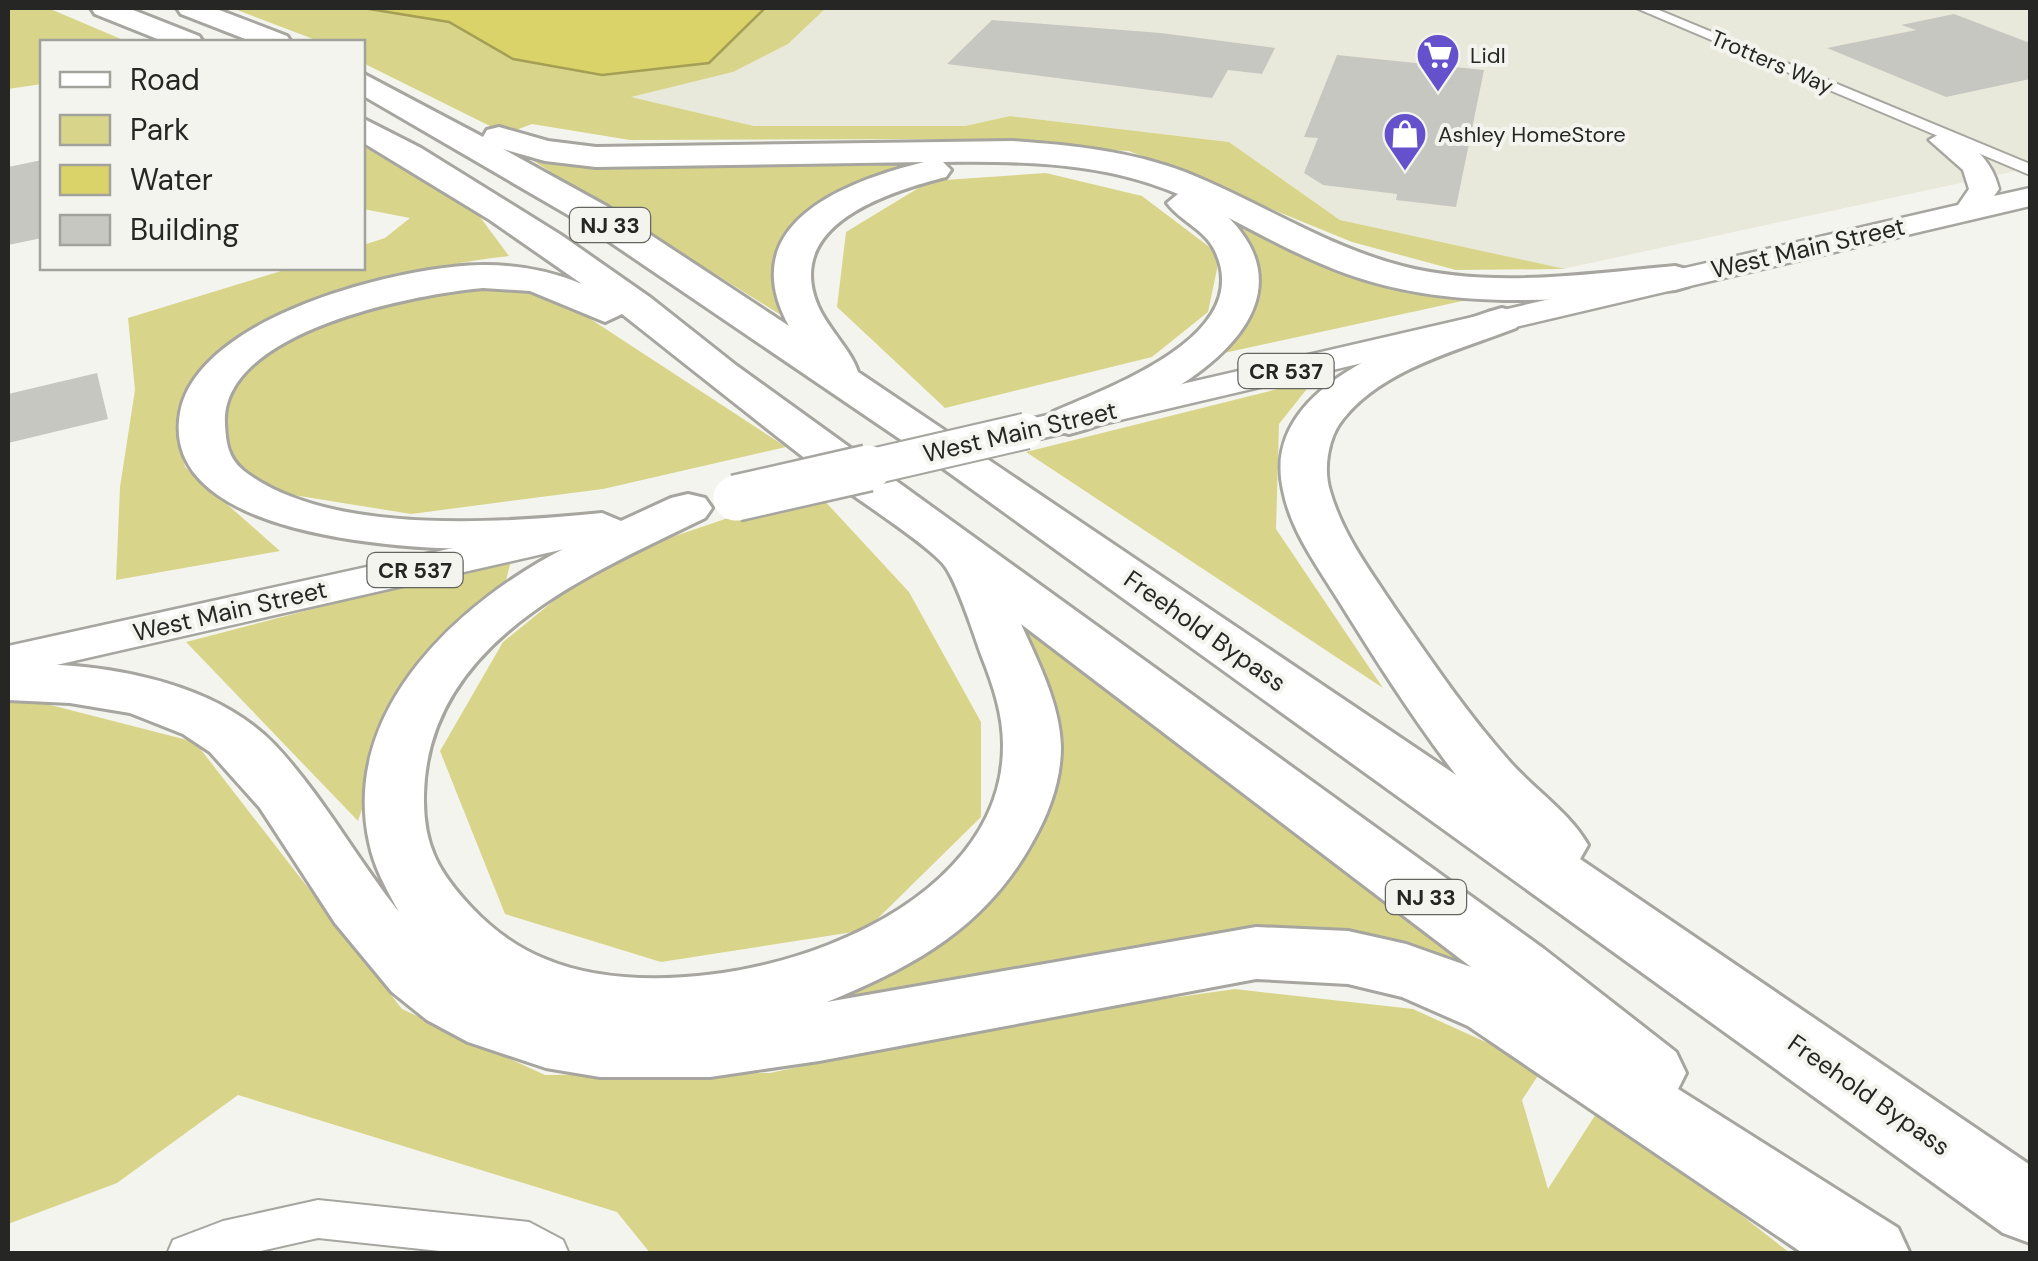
<svg xmlns="http://www.w3.org/2000/svg" width="2038" height="1261" viewBox="0 0 2038 1261" font-family="'DM Sans',sans-serif">
	<rect width="100%" height="100%" fill="#f4f4ee"/>
	<!-- built -->
	<path fill="#e9e9db" d="M826,8H2030V168L1563,269L1340,220L1229,142L1010,116L965,126H754L629,97L733,72L788,44Z"/>
	<!-- green -->
	<path fill="#d8d58a" d="M8,8H48L128,42H42V84L8,89Z
		M232,8H363L449,22L514,59L709,63L765,8H826L788,44L733,72L631,97L754,126H965L1010,116L1229,142L1340,220L1565,269L1456,270L1352,242L1129,151L935,139L630,140L532,124L506,134L363,63L362,42H321Z
		M363,146L474,209L509,256C416,267 186,308 180,429C179,441 183,455 185,467L280,551L116,580L120,487L135,390L128,318L291,268H362L363,245L385,238L410,218L363,209Z
		M514,149L1006,156L940,162L800,224L789,320Z
		M1046,173L1142,196L1220,255L1208,312L1152,357L945,408L837,307L846,232L930,181Z
		M1205,202L1279,235L1490,295L1201,358C1244,331 1284,279 1242,232C1232,221 1217,212 1205,202Z
		M493,282L566,303L786,447L603,489L411,514L287,494L235,466L222,404L258,355L343,307Z
		M1314,380L1279,424L1276,529L1383,688L1026,452Z
		M821,497L909,592L981,722V817L866,930L661,962L505,914L440,751L503,642L604,560L725,519Z
		M512,557L506,580L396,705L358,821L186,642Z
		M1023,625L1495,982L1369,935L1293,927L1173,941L832,1006L810,1000L949,932L1057,741Z
		M35,701L195,742L402,1009L545,1075L770,1073L1009,1021L1235,989L1413,1009L1543,1068L1522,1100L1548,1189L1601,1106L1790,1253H650L617,1212L238,1095L117,1183L8,1224V703Z"/>
	<!-- water -->
	<path fill="#dad369" stroke="#a49f54" stroke-width="2.5" d="M363,8H765L709,63L602,75L513,59L449,22Z"/>
	<!-- building -->
	<path fill="#c7c7c1" d="M1954,14L2030,43V79L1946,97L1827,48L1916,30L1901,25Z
		M992,20L1161,33L1275,48L1262,74L1228,70L1212,98L947,64Z
		M1337,55L1484,70L1456,207L1396,200L1397,194L1323,185L1304,173L1318,138L1304,137Z
		M42,160V238L8,245V167Z
		M97,373L108,419L8,443V394Z"/>
	<g fill="none" stroke-linecap="round" stroke-linejoin="round">
		<defs>
			<path id="street" d="M1636,8H1654L2030,164V175Z
				M318,1200L529,1222L563,1240L569,1254H468L318,1238L247,1254H167L173,1240L223,1221Z"/>
			<path id="primary" d="M1943,132C1970,138 1993,162 1999,189L1994,196L2030,188V206L1026,442L1013,439L1007,431L1013,423L1026,420L1958,205L1969,189L1963,170L1929,140Z
				M567,523L582,527L588,536L582,545L8,676V646Z"/>
			<path id="highway" d="M91,8H128L199,36L203,42H165L95,14Z
				M177,8H214L287,36L291,42H253L181,14Z
				M362,73L483,137L487,130L499,127L548,141L596,147L1013,141C1071,145 1130,151 1185,172C1258,201 1325,246 1402,266C1490,289 1586,274 1675,266L1689,270L1694,278L1689,286L1675,290C1565,300 1454,312 1347,274C1306,259 1267,238 1229,218C1329,320 1153,413 1069,434L1053,430L1047,421L1053,412C1109,387 1256,336 1215,251C1205,229 1181,222 1167,203L1178,194C1103,162 1024,161 943,162L951,170L946,177C887,192 783,225 818,306C828,329 851,350 858,372L1456,775C1413,719 1375,659 1337,598C1316,564 1291,531 1283,490C1259,383 1414,338 1488,312L1502,308L1516,312L1522,320L1516,328C1459,350 1382,369 1343,419C1328,437 1323,469 1330,491C1343,536 1371,572 1396,610C1432,662 1468,715 1510,762C1535,790 1570,813 1588,845L1580,859L2030,1165V1243L2003,1233L944,469L582,223L362,95ZM503,149L545,161L596,167L924,162C844,182 733,224 789,326L608,207Z
				M362,118L421,148L561,235L651,298L737,366L1544,949L1676,1052L1686,1073L1678,1089L1898,1228L1910,1254H1804L1468,1026L1402,997L1348,984L1256,979L819,1061L710,1077H600L546,1068L468,1042L427,1020L392,992L335,923L260,808L210,752L183,734L130,713L70,703L8,700V664C95,662 211,678 275,745C322,795 356,858 399,912C387,890 374,868 369,842C340,708 463,599 569,546C484,555 155,556 180,413C197,316 403,265 485,265C519,265 551,271 582,284L490,220L362,142ZM483,288L530,291L605,322L622,314C698,374 773,434 850,493C872,509 930,547 944,565C957,581 974,635 982,657C993,685 1003,714 1003,745C1004,932 689,1020 545,959C517,948 492,929 472,908C438,872 423,845 424,795C427,641 588,575 705,518L712,508L705,498L688,494L671,498L621,521L602,513C502,523 328,536 244,471C228,458 226,443 225,424C220,331 415,294 483,288ZM1021,624L1471,967L1406,944L1348,931L1256,927L827,1002C914,967 987,926 1033,841C1049,813 1061,780 1061,747C1060,704 1038,662 1021,624Z"/>
		</defs>
		<!-- street casing -->
		<use href="#street" stroke="#a6a59f" stroke-width="4"/>
		<!-- primary casing -->
		<use href="#primary" stroke="#a6a59f" stroke-width="5"/>
		<!-- highway casing -->
		<use href="#highway" stroke="#a6a59f" stroke-width="6"/>
		<!-- street -->
		<use href="#street" fill="#fff" fill-rule="evenodd"/>
		<!-- primary -->
		<use href="#primary" fill="#fff" fill-rule="evenodd"/>
		<!-- highway -->
		<use href="#highway" fill="#fff" fill-rule="evenodd"/>
		<defs>
			<path id="primary-bridge-far1" d="M857,470L1026,431"/>
			<path id="primary-bridge" d="M736,498L868,468"/>
		</defs>
		<!-- primary-bridge-far1 casing -->
		<use href="#primary-bridge-far1" stroke="#a6a59f" stroke-width="39" stroke-linecap="butt"/>
		<!-- primary-bridge casing -->
		<use href="#primary-bridge" stroke="#a6a59f" stroke-width="50" stroke-linecap="butt"/>
		<!-- primary-bridge-far1 -->
		<use href="#primary-bridge-far1" stroke="#fff" stroke-width="35"/>
		<!-- primary-bridge -->
		<use href="#primary-bridge" stroke="#fff" stroke-width="45"/>
	</g>
	<!-- icons -->
	<defs>
		<symbol id="supermarket-pin" viewBox="-11 -11 22 30"><path d="M0 17L-7.5 6A9.5 9.5 0 1 1 7.5 6Z" fill="#6551cb" stroke="#f4f4ee"/><path d="M-6-5.5h2.5l.6 2H6L4.5 2H-2.5L-4.4-4H-6ZM-1.5 3.2a1.3 1.3 0 1 0 .1 0ZM3 3.2a1.3 1.3 0 1 0 .1 0Z" fill="#fff"/></symbol>
		<symbol id="shop-pin" viewBox="-11 -11 22 30"><path d="M0 17L-7.5 6A9.5 9.5 0 1 1 7.5 6Z" fill="#6551cb" stroke="#f4f4ee"/><path d="M-5-2.5h2.3a2.7 3.5 0 0 1 5.4 0H5L5.5 6h-11ZM-1.5-2.5h3a1.5 2.3 0 0 0-3 0Z" fill="#fff"/></symbol>
	</defs>
	<g fill-rule="evenodd">
		<use href="#supermarket-pin" x="1413" y="30" width="50" height="68"/>
		<use href="#shop-pin" x="1380" y="109" width="50" height="68"/>
	</g>
	<g text-anchor="middle" dominant-baseline="central" stroke-width="8" stroke-linejoin="round" paint-order="stroke">
		<!-- far-poi labels -->
		<g font-size="22" fill="#262624" stroke="#f4f4ee" text-anchor="start">
			<text x="1470" y="55">Lidl</text>
			<text x="1438" y="134">Ashley HomeStore</text>
		</g>
		<!-- far-street labels -->
		<g font-size="22" fill="#262624" stroke="#f4f4ee">
			<text transform="translate(1772 62) rotate(23)">Trotters Way</text>
		</g>
		<!-- shield labels -->
		<g fill="#f4f4ee" stroke="#646461" stroke-width="2.5">
			<rect x="570" y="208" width="80" height="34" rx="8"/>
			<rect x="1238.5" y="354" width="95" height="34" rx="8"/>
			<rect x="367.5" y="553" width="95" height="34" rx="8"/>
			<rect x="1386" y="880" width="80" height="34" rx="8"/>
		</g>
		<g font-size="22" font-weight="bold" fill="#262624">
			<text x="610" y="225">NJ 33</text>
			<text x="1286" y="371">CR 537</text>
			<text x="415" y="570">CR 537</text>
			<text x="1426" y="897">NJ 33</text>
		</g>
		<!-- street labels -->
		<g font-size="25" fill="#262624" stroke="#f4f4ee">
			<text transform="translate(1808 248) rotate(-13)">West Main Street</text>
			<text transform="translate(1020 432) rotate(-13)">West Main Street</text>
			<text transform="translate(230 611) rotate(-13)">West Main Street</text>
			<text transform="translate(1205 631) rotate(35)">Freehold Bypass</text>
			<text transform="translate(1869 1095) rotate(35)">Freehold Bypass</text>
		</g>
	</g>
	<!-- border -->
	<rect width="2038" height="1261" fill="none" stroke="#262624" stroke-width="20"/>
	<!-- legend -->
	<rect x="40" y="40" width="325" height="230" fill="#f4f4ee" stroke="#a2a29d" stroke-width="2.5"/>
	<rect x="60" y="72" width="50" height="15" fill="#ffffff" stroke="#a2a29d" stroke-width="2.5"/>
	<text x="130" y="90" font-size="30" fill="#262624">Road</text>
	<rect x="60" y="115" width="50" height="30" fill="#d8d58a" stroke="#a2a29d" stroke-width="2.5"/>
	<text x="130" y="140" font-size="30" fill="#262624">Park</text>
	<rect x="60" y="165" width="50" height="30" fill="#dad369" stroke="#a2a29d" stroke-width="2.5"/>
	<text x="130" y="190" font-size="30" fill="#262624">Water</text>
	<rect x="60" y="215" width="50" height="30" fill="#c7c7c1" stroke="#a2a29d" stroke-width="2.5"/>
	<text x="130" y="240" font-size="30" fill="#262624">Building</text>
</svg>
